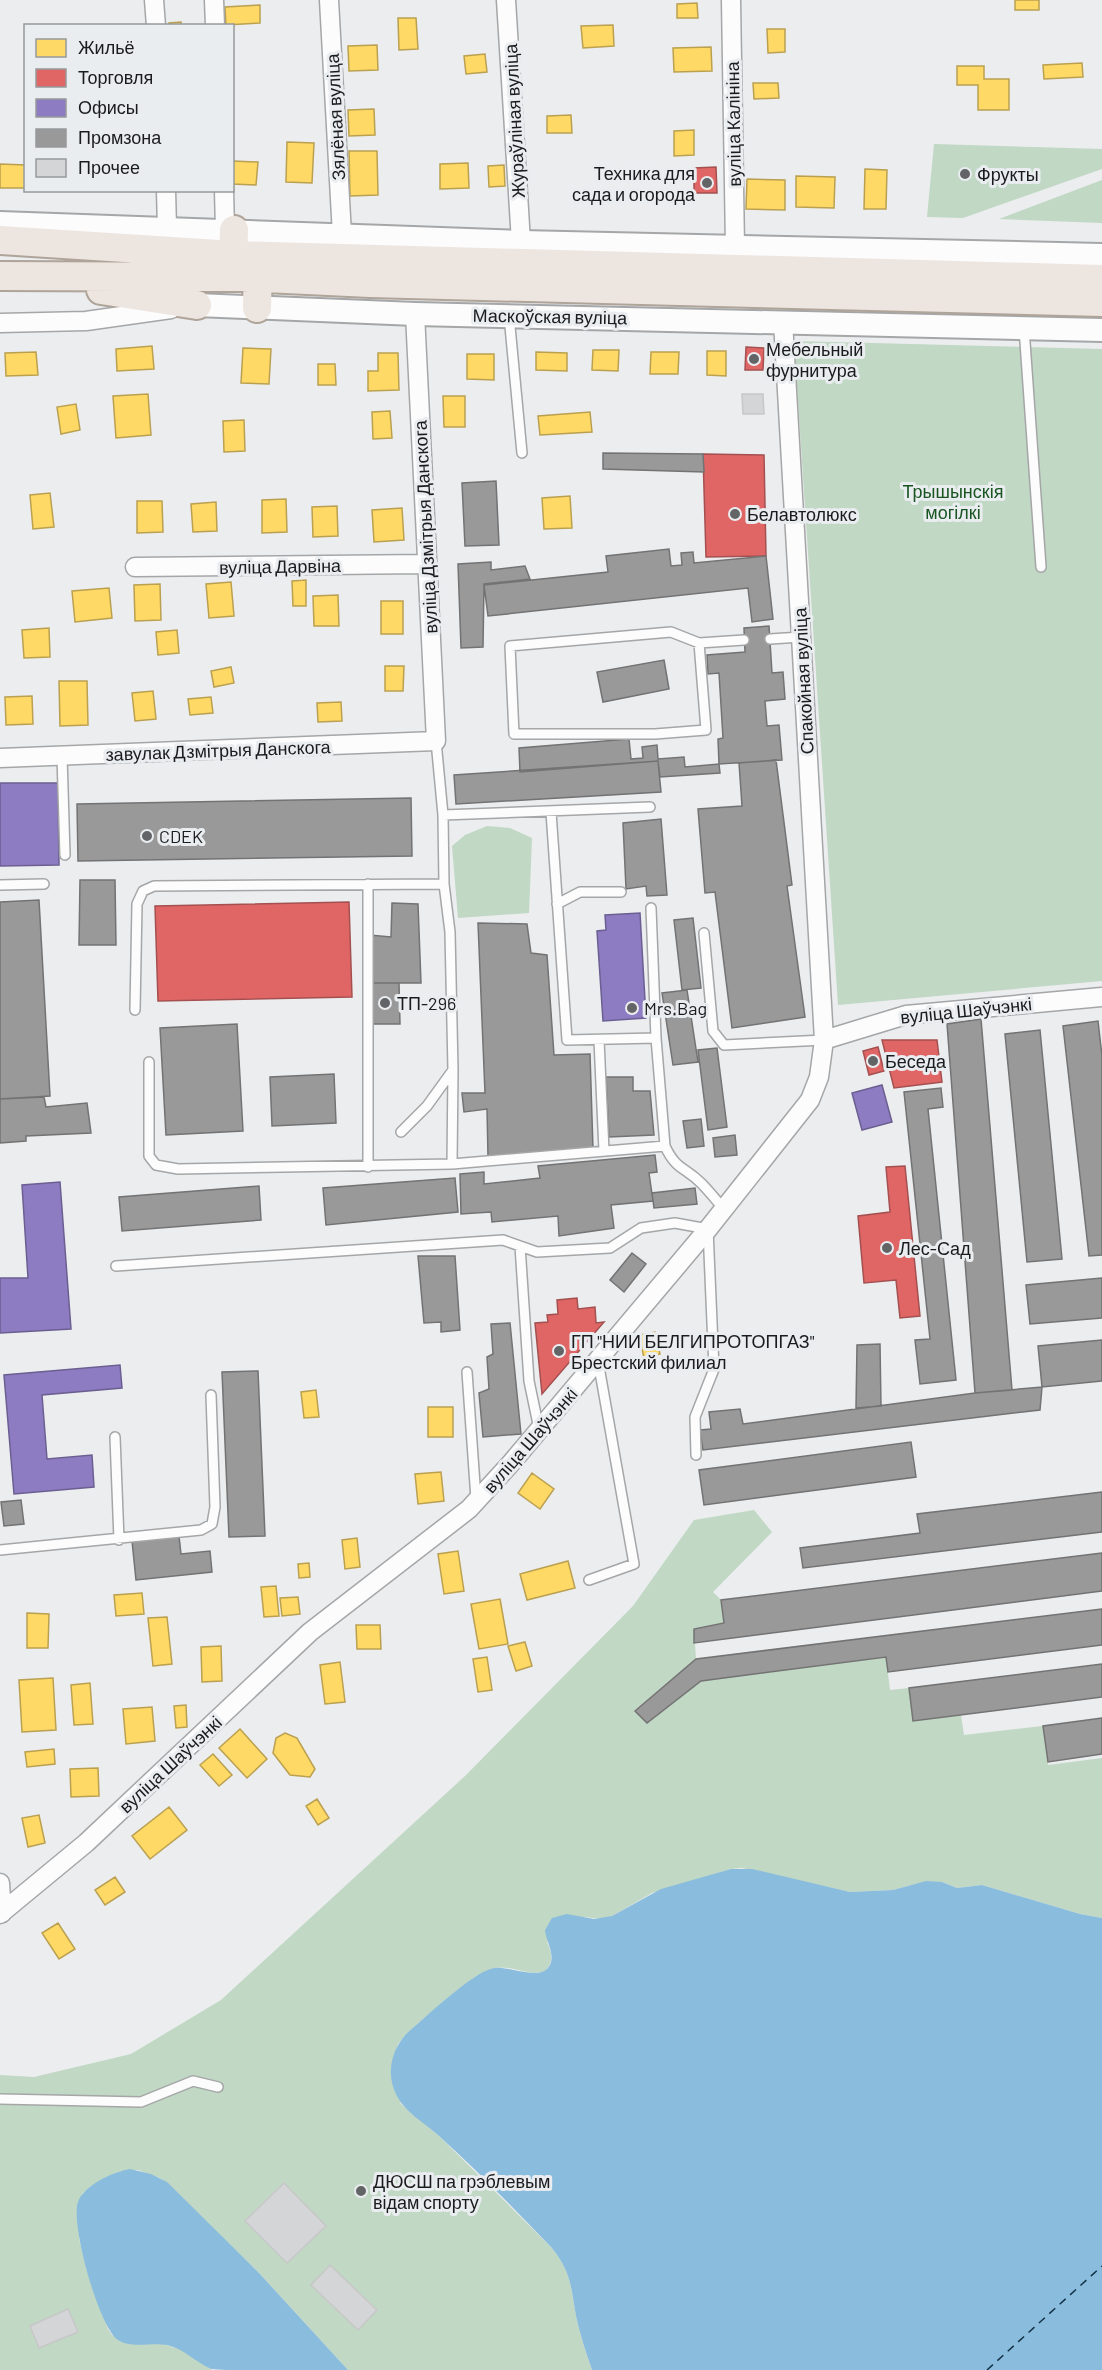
<svg xmlns="http://www.w3.org/2000/svg" width="1102" height="2370" viewBox="0 0 1102 2370" font-family="Barlow,sans-serif">
	<rect width="100%" height="100%" fill="#ebedef"/>
	<!-- green -->
	<path fill="#c1d8c4" d="M934,144L1102,149V169L963,218L927,217Z
		M1102,180V223L999,219Z
		M794,341L1102,349V981L838,1005Z
		M487,826L510,828L532,838L529,913L458,918L452,846L465,835Z
		M754,1510L772,1532L713,1592L721,1600L724,1623L694,1629L696,1659L635,1710L646,1723L701,1681L886,1657L890,1690L909,1688L913,1721L961,1715L964,1735L1043,1726L1048,1765L1102,1758V1918L1080,1914L982,1885L957,1888L942,1882L915,1884L893,1890L850,1892L742,1868L731,1869L652,1893L612,1916L602,1919L585,1917L547,1942C552,1953 554,1962 545,1971C529,1977 512,1965 495,1968C472,1972 426,2018 406,2034L398,2044L391,2068L401,2104L439,2136L551,2247C571,2271 571,2287 576,2316C580,2335 586,2352 592,2370H348L259,2273L160,2178L138,2170L121,2171L90,2187L82,2194L79,2239L88,2274L108,2329L112,2335L133,2344H163L182,2350L212,2370H0V2075L34,2077L131,2054L221,2000L465,1776L633,1606L694,1520Z"/>
	<!-- water -->
	<path fill="#8abcde" d="M731,1869H752L850,1892L893,1890L926,1881L942,1882L957,1888L982,1885L1080,1914L1102,1918V2370H592C586,2352 580,2335 576,2316C571,2287 571,2271 551,2247C514,2209 478,2171 439,2136C425,2123 404,2112 396,2094C386,2074 391,2051 406,2034C424,2019 472,1972 494,1968C508,1966 537,1979 547,1969C558,1958 546,1942 545,1930L552,1918L567,1914L594,1919L612,1916L661,1889Z
		M130,2169L151,2174L167,2182L259,2273L348,2370C313,2370 278,2370 243,2370C234,2370 219,2370 211,2369C195,2362 185,2349 167,2345C152,2342 132,2349 118,2340C99,2328 70,2223 78,2202C84,2185 113,2172 130,2169Z"/>
	<!-- homes -->
	<path fill="#ffd966" stroke="#baa050" stroke-width="1.5" d="M1015,0H1039V10H1015Z
		M697,3L698,18H677V4Z
		M260,5V23L226,25L225,7Z
		M398,18H416L418,49L399,50Z
		M181,22V26H169V23Z
		M613,25L614,46L583,48L581,26Z
		M767,29H785V52L768,53Z
		M377,45L378,70L349,71L348,46Z
		M711,47L712,71L674,72L673,48Z
		M485,54L487,72L466,74L464,56Z
		M1082,63L1083,77L1044,79L1043,65Z
		M957,66H984V79H1009V110H978V85H957Z
		M753,83H778L779,98L754,99Z
		M374,109L375,135L349,136L348,110Z
		M571,115L572,133H547V116Z
		M694,130V155L674,156V131Z
		M287,142L314,143L312,183L286,182Z
		M349,151H377L378,195L350,196Z
		M232,161L258,162L256,185L232,184Z
		M468,163L469,188L440,189V164Z
		M0,164L26,165V188H0Z
		M504,165L505,186L489,187L488,166Z
		M865,169L887,170L886,209H864Z
		M796,176L835,177L834,208L796,207Z
		M747,179L785,180V210L746,209Z
		M152,346L154,369L117,371L116,349Z
		M243,348L271,349L269,384L241,383Z
		M593,350H619L618,371L592,370Z
		M707,351H726V376L707,375Z
		M36,352L38,375L6,376L5,353Z
		M536,352L567,353V371L536,370Z
		M651,352H679L678,374H650Z
		M378,353H398L399,390L368,391V371H378Z
		M467,354H494V380L467,379Z
		M318,364H335L336,385H318Z
		M148,394L151,435L116,438L113,396Z
		M443,396H465V427H444Z
		M76,404L80,430L61,434L57,407Z
		M390,411L392,438L373,439L372,412Z
		M590,412L592,432L540,435L538,416Z
		M244,420L245,451L224,452L223,421Z
		M50,493L54,527L33,529L30,495Z
		M570,496L572,528L544,529L542,498Z
		M286,499L287,532L262,533V500Z
		M137,501H162L163,532L137,533Z
		M216,502L217,531L193,532L191,504Z
		M337,506L338,536L313,537L312,507Z
		M402,508L404,540L374,542L372,510Z
		M306,580V606H293L292,581Z
		M231,582L234,616L209,618L206,584Z
		M160,584L161,620L135,621L134,585Z
		M109,588L112,618L75,622L72,591Z
		M338,595L339,626H314L313,596Z
		M381,601H403V634H381Z
		M49,628L50,657L24,658L22,630Z
		M177,630L179,653L158,655L156,632Z
		M385,666H404L403,691H385Z
		M231,667L234,683L214,687L211,671Z
		M59,681H87L88,725L60,726Z
		M153,691L156,719L135,721L132,693Z
		M32,696L33,724L6,725L5,697Z
		M211,697L213,713L190,715L188,699Z
		M341,702L342,721L318,722L317,703Z
		M655,1332L660,1354L644,1358L639,1335Z
		M316,1390L319,1417L304,1418L301,1392Z
		M428,1407H453V1437H428Z
		M441,1472L444,1501L418,1504L415,1474Z
		M532,1473L554,1489L540,1509L518,1493Z
		M357,1538L360,1567L345,1569L342,1540Z
		M458,1551L464,1591L444,1594L438,1554Z
		M568,1561L575,1588L527,1600L520,1574Z
		M309,1563L310,1577L299,1578L298,1564Z
		M276,1586L279,1616L264,1617L261,1587Z
		M142,1593L144,1614L116,1616L114,1595Z
		M298,1597L300,1614L282,1616L280,1598Z
		M500,1599L508,1644L479,1649L471,1604Z
		M27,1613L49,1614L48,1648H27Z
		M167,1617L172,1664L153,1666L148,1618Z
		M356,1625H380L381,1649H357Z
		M525,1642L532,1666L516,1671L508,1646Z
		M221,1646L222,1681L202,1682L201,1647Z
		M487,1657L492,1690L478,1692L473,1659Z
		M340,1662L345,1702L325,1704L320,1665Z
		M53,1678L56,1730L22,1732L19,1680Z
		M90,1683L93,1724L74,1725L71,1685Z
		M186,1705L187,1727L176,1728L174,1706Z
		M152,1707L155,1741L126,1744L123,1709Z
		M240,1729L267,1759L247,1778L219,1748Z
		M285,1733L297,1738L315,1769L310,1777L290,1775L273,1753L276,1738Z
		M54,1749L55,1764L27,1767L25,1752Z
		M213,1754L232,1775L219,1786L200,1765Z
		M98,1768L99,1796L71,1797L70,1769Z
		M317,1799L329,1818L318,1825L306,1806Z
		M169,1807L187,1830L150,1859L132,1836Z
		M39,1815L45,1843L28,1847L22,1818Z
		M115,1877L125,1892L105,1905L95,1890Z
		M58,1923L75,1949L59,1959L42,1933Z"/>
	<!-- shops -->
	<path fill="#e06666" stroke="#a55050" stroke-width="1.5" d="M716,167L717,193H694V168Z
		M746,347L764,348L763,370H745Z
		M703,454L764,455L766,556L706,557Z
		M349,902L352,997L158,1001L155,906Z
		M882,1040H937L942,1082L894,1088Z
		M878,1047L884,1071L869,1075L863,1051Z
		M905,1166L920,1316L900,1318L896,1280L864,1283L858,1216L890,1212L886,1167Z
		M577,1298L578,1309L595,1307L596,1323L604,1322L542,1394L535,1323L548,1322L547,1315L558,1314L557,1300Z"/>
	<!-- offices -->
	<path fill="#8e7cc3" stroke="#6b5f91" stroke-width="1.5" d="M0,783H58L59,865L0,866Z
		M640,913L646,1018L603,1021L597,931L606,930L605,915Z
		M882,1085L892,1122L862,1130L852,1093Z
		M60,1182L71,1329L0,1333V1278H28L22,1185Z
		M120,1365L122,1388L42,1395L47,1459L92,1455L94,1487L14,1494L4,1375Z"/>
	<!-- industry -->
	<path fill="#999" stroke="#737374" stroke-width="1.5" d="M603,453L703,454L704,472L603,469Z
		M496,481L499,545L465,546L462,483Z
		M669,549L671,566L682,565L681,553L693,552L694,563L766,556L773,619L752,622L748,588L488,616L484,585L608,572L606,556Z
		M491,562V570L525,566L530,579L484,584L483,647L461,648L458,564Z
		M769,626L772,673L783,672L785,699L765,701L767,726L779,725L782,760L719,764L718,739L723,738L719,673L708,674L707,655L745,652L744,628Z
		M664,660L669,689L603,702L597,672Z
		M629,739L631,759L643,758L642,747L657,745L658,759L684,757L685,767L719,764L720,773L660,777L658,761L520,772L519,748Z
		M776,760L792,885L787,886L805,1017L732,1028L715,892L705,893L698,809L742,806L739,763Z
		M658,761L661,792L456,804L454,775Z
		M411,798L412,856L78,861L77,804Z
		M661,819L667,895L647,896L646,886L626,889L623,823Z
		M80,880H115L116,945H79Z
		M39,900L50,1096L0,1099V902Z
		M392,903L418,904L421,983H371L370,935L391,937Z
		M693,918L701,988L682,990L674,920Z
		M478,923L527,924L531,953L547,955L554,1055L590,1054L593,1149L488,1157L487,1109L464,1112L462,1093H485Z
		M371,983H399L400,1024H372Z
		M687,990L698,1062L673,1065L662,993Z
		M981,1019L1012,1390L975,1393L947,1024Z
		M1098,1021L1102,1056V1255L1089,1256L1063,1026Z
		M237,1024L243,1131L166,1135L160,1028Z
		M1040,1030L1062,1259L1027,1262L1005,1034Z
		M717,1048L727,1127L708,1130L698,1050Z
		M334,1074L336,1123L272,1126L270,1077Z
		M606,1077H633V1091H650L654,1135L609,1137Z
		M941,1088L943,1107L928,1109L956,1380L920,1384L915,1340L930,1339L904,1092Z
		M44,1097L46,1107L87,1103L91,1133L26,1136V1141L0,1143V1099Z
		M701,1119L704,1146L687,1148L683,1121Z
		M735,1135L737,1155L715,1157L713,1138Z
		M655,1155L657,1172L649,1173L653,1201L611,1205L614,1228L559,1236L558,1216L492,1222L491,1212L461,1214L460,1174L484,1172V1184L540,1178L538,1166Z
		M455,1178L458,1212L326,1225L323,1188Z
		M259,1186L261,1220L122,1231L119,1197Z
		M695,1188L697,1204L654,1208L652,1193Z
		M632,1253L646,1264L624,1292L610,1280Z
		M418,1256H455L460,1330L441,1332V1322L424,1323Z
		M1102,1278V1318L1030,1324L1026,1285Z
		M510,1323L521,1434L483,1437L479,1393L489,1389L487,1357L493,1354L491,1324Z
		M1102,1340V1381L1042,1387L1038,1346Z
		M880,1344L881,1406L856,1408L857,1345Z
		M258,1371L265,1536L229,1537L222,1372Z
		M1042,1387L1040,1410L703,1450L700,1430L711,1429L709,1412L740,1409L743,1424L975,1393Z
		M911,1442L916,1477L704,1505L699,1470Z
		M1102,1492V1532L803,1568L800,1548L920,1533L917,1514Z
		M21,1500L24,1524L4,1526L1,1502Z
		M179,1536L181,1554L210,1551L212,1572L136,1580L132,1541Z
		M1102,1553V1591L694,1643V1629L724,1623L721,1600Z
		M1102,1609V1645L888,1672L886,1657L701,1681L647,1723L635,1711L696,1659Z
		M1102,1664V1697L913,1721L909,1688Z
		M1102,1718V1754L1048,1762L1043,1726Z"/>
	<g fill="none" stroke-linecap="round" stroke-linejoin="round">
		<!-- ferry -->
		<path stroke="#133246" stroke-width="1.5" stroke-dasharray="8 6" stroke-linecap="butt" d="M987,2370L1102,2266"/>
	</g>
	<!-- building -->
	<path fill="#d4d5d6" stroke="#c7c7c8" stroke-width="1.5" d="M742,394H763L764,414H743Z
		M284,2183L326,2226L287,2263L245,2221Z
		M330,2265L377,2310L358,2330L311,2285Z
		M68,2309L78,2332L39,2348L30,2326Z"/>
	<g fill="none" stroke-linecap="round" stroke-linejoin="round">
		<defs>
			<path id="service" d="M509,316L522,453
				M1024,328L1041,567
				M770,639L801,637
				M699,643L706,730L655,734H514L510,646L671,632L699,643L744,640
				M62,756L65,855
				M551,812L567,1040L656,1038L665,1146C676,1170 685,1167 701,1183C709,1191 716,1200 723,1208
				M443,815L650,807
				M0,885L44,884
				M557,904L580,892H621
				M651,908L656,1038
				M704,933L713,1031L724,1045L824,1040
				M135,1010L137,904L143,891L154,886L444,884
				M599,1040L604,1151
				M149,1062V1156L156,1165L178,1169L452,1164L453,1070
				M401,1132L427,1106L453,1070L450,932L444,884L443,815L436,741
				M452,1164L665,1146
				M368,1167V884
				M520,1246L529,1381L539,1429
				M116,1266L503,1240L537,1252L610,1248L641,1228L675,1223L708,1229L714,1369L695,1417L696,1455
				M467,1372L476,1499
				M115,1437L119,1540
				M0,1550L201,1530L212,1524L215,1507L211,1395
				M589,1580L634,1564L598,1361
				M0,2099L141,2102L193,2081L218,2087"/>
			<path id="minor" d="M154,0L156,26
				M214,0L215,26
				M329,0L342,235
				M506,0L521,242
				M731,0L735,247
				M166,190L167,228
				M224,190L225,230
				M0,323L86,321L171,309
				M135,567L426,564
				M0,758L436,741L415,314
				M824,1040L906,1015L1102,997
				M0,1883L2,1913
				M0,1914L86,1843L310,1632L469,1509L512,1462L708,1229L810,1100L819,1077L824,1040L783,321"/>
			<path id="tertiary" d="M0,223L521,242L1102,255
				M197,305L415,314L1102,330"/>
			<path id="primary" d="M0,240L234,255L1102,279
				M233,275L234,230
				M0,276L244,277L370,283L1102,302
				M101,290L197,305
				M257,308L258,258"/>
		</defs>
		<!-- service casing -->
		<use href="#service" stroke="#a5a6a7" stroke-width="12"/>
		<!-- minor casing -->
		<use href="#minor" stroke="#a5a6a7" stroke-width="21"/>
		<!-- tertiary casing -->
		<use href="#tertiary" stroke="#a5a6a7" stroke-width="26"/>
		<!-- primary casing -->
		<use href="#primary" stroke="#afa499" stroke-width="32"/>
		<!-- service -->
		<use href="#service" stroke="#fcfcfd" stroke-width="9"/>
		<!-- minor -->
		<use href="#minor" stroke="#fcfcfd" stroke-width="18"/>
		<!-- tertiary -->
		<use href="#tertiary" stroke="#fcfcfd" stroke-width="22"/>
		<!-- primary -->
		<use href="#primary" stroke="#ede5df" stroke-width="28"/>
	</g>
	<!-- markers -->
	<g fill="#636466" stroke="#eaedf0" stroke-width="2">
		<circle cx="965" cy="174" r="6"/>
		<circle cx="707" cy="183" r="6"/>
		<circle cx="754" cy="359" r="6"/>
		<circle cx="735" cy="514" r="6"/>
		<circle cx="147" cy="836" r="6"/>
		<circle cx="385" cy="1003" r="6"/>
		<circle cx="632" cy="1008" r="6"/>
		<circle cx="873" cy="1061" r="6"/>
		<circle cx="887" cy="1248" r="6"/>
		<circle cx="559" cy="1351" r="6"/>
		<circle cx="361" cy="2191" r="6"/>
	</g>
	<g text-anchor="middle" dominant-baseline="central" stroke-width="6" stroke-linejoin="round" paint-order="stroke">
		<!-- street labels -->
		<g font-size="18" fill="#1a1b1c" stroke="#eaedf0">
			<text transform="translate(335 117) rotate(-93)">Зялёная вуліца</text>
			<text transform="translate(514 121) rotate(-93)">Жураўліная вуліца</text>
			<text transform="translate(733 124) rotate(-91)">вуліца Калініна</text>
			<text transform="translate(550 316) rotate(1)">Маскоўская вуліца</text>
			<text transform="translate(425 527) rotate(-93)">вуліца Дзмітрыя Данскога</text>
			<text transform="translate(280 566) rotate(-1)">вуліца Дарвіна</text>
			<text transform="translate(803 681) rotate(-93)">Спакойная вуліца</text>
			<text transform="translate(218 750) rotate(-2)">завулак Дзмітрыя Данскога</text>
			<text transform="translate(966 1010) rotate(-6)">вуліца Шаўчэнкі</text>
			<text transform="translate(530 1440) rotate(-49)">вуліца Шаўчэнкі</text>
			<text transform="translate(170 1764) rotate(-43)">вуліца Шаўчэнкі</text>
		</g>
		<!-- poi labels -->
		<g font-size="18" fill="#1a1b1c" stroke="#eaedf0" text-anchor="start">
			<text x="695" y="173" text-anchor="end">Техника для<tspan x="695" dy="21">сада и огорода</tspan></text>
			<text x="977" y="174">Фрукты</text>
			<text x="766" y="349">Мебельный<tspan x="766" dy="21">фурнитура</tspan></text>
			<text x="747" y="514">Белавтолюкс</text>
			<text x="159" y="836">CDEK</text>
			<text x="397" y="1003">ТП-296</text>
			<text x="644" y="1008">Mrs.Bag</text>
			<text x="885" y="1061">Беседа</text>
			<text x="899" y="1248">Лес-Сад</text>
			<text x="571" y="1341">ГП "НИИ БЕЛГИПРОТОПГАЗ"<tspan x="571" dy="21">Брестский филиал</tspan></text>
			<text x="373" y="2181">ДЮСШ па грэблевым<tspan x="373" dy="21">відам спорту</tspan></text>
		</g>
		<!-- park labels -->
		<g font-size="18" fill="#185521" stroke="#eaedf0">
			<text x="953" y="491">Трышынскія<tspan x="953" dy="21">могілкі</tspan></text>
		</g>
	</g>
	<!-- legend -->
	<rect x="24" y="24" width="210" height="168" fill="#eaedf0" stroke="#97999b" stroke-width="1.5"/>
	<rect x="36" y="39" width="30" height="18" fill="#ffd966" stroke="#97999b" stroke-width="1.5"/>
	<text x="78" y="54" font-size="18" fill="#1a1b1c">Жильё</text>
	<rect x="36" y="69" width="30" height="18" fill="#e06666" stroke="#97999b" stroke-width="1.5"/>
	<text x="78" y="84" font-size="18" fill="#1a1b1c">Торговля</text>
	<rect x="36" y="99" width="30" height="18" fill="#8e7cc3" stroke="#97999b" stroke-width="1.5"/>
	<text x="78" y="114" font-size="18" fill="#1a1b1c">Офисы</text>
	<rect x="36" y="129" width="30" height="18" fill="#999999" stroke="#97999b" stroke-width="1.5"/>
	<text x="78" y="144" font-size="18" fill="#1a1b1c">Промзона</text>
	<rect x="36" y="159" width="30" height="18" fill="#d4d5d6" stroke="#97999b" stroke-width="1.5"/>
	<text x="78" y="174" font-size="18" fill="#1a1b1c">Прочее</text>
</svg>
